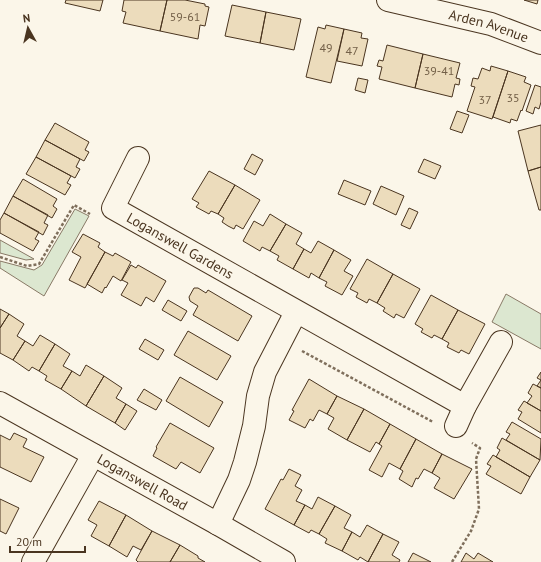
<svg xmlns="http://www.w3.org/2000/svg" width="541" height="562" viewBox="0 0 541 562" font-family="'PT Sans',sans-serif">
	<rect width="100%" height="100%" fill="#fbf6e9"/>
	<!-- green -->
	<path fill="#dce7d0" stroke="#887966" d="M75,209L89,216L44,296L0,268V261L34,270L42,265Z
		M0,240L34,259L26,260L0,253Z
		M506,294L541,314V349L492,322Z"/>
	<!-- building -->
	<path fill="#ecdcbc" stroke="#4a3520" d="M66,0H103L100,11L65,3Z
		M124,0H167L160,31L123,23L126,12L122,11Z
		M167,0H185L205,4V6L209,7L205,26L200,25L198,39L160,31Z
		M524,0H538L537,4Z
		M232,5L266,12L260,43L225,36Z
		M266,12L301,19L294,50L260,43Z
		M326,25L344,29L331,83L306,77L318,27L325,29Z
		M344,29L362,33L361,38L368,39L362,66L337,61Z
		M387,45L423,54L415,88L379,79L382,67L377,66L379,60L383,61Z
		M423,54L460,63L456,78L460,79L459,85L455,84L452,97L415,88Z
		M491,66L508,71L492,119L467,111L475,87L471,86L473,78L478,79L482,68L490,71Z
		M508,71L526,77L524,82L531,85L522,111L521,110L517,121L511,119L510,123L493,117Z
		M358,78L368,80L365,93L355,90Z
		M535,85L541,87V102L539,109L535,107L533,114L526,111Z
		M457,111L469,115L462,133L450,129Z
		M55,123L89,142L85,150L89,152L84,161L45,140Z
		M541,125V167L528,171L518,131Z
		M45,140L80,159L76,167L80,169L75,178L36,157Z
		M252,154L263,160L255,175L244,169Z
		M36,157L71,176L67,183L71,185L65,195L26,174Z
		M424,159L441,166L435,179L418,172Z
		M541,167V210H539L528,171Z
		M209,171L235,185L218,214L211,211L209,214L196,207L199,203L192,199Z
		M23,179L57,199L53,206L57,209L52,218L13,196Z
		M344,180L371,191L365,205L338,194Z
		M235,185L260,200L243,229L236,225L234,229L228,226L222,222L224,218L218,214Z
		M381,186L404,196L396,215L373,204Z
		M13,196L48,215L44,223L48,225L43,235L4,213Z
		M409,208L418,212L410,229L401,225Z
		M4,213L39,232L35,239L39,241L33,251L0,233V220Z
		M270,214L286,224L270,251L262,247L260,251L243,241L254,221L263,226Z
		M286,224L302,233L296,244L304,249L293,269L277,260L279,256L270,251Z
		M83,234L100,243L98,247L105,252L85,288L69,280L81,257L72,252Z
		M318,241L334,250L319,278L311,273L309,278L293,269L304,249L311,253Z
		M334,250L351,260L344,271L353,276L342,295L325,286L327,282L319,278Z
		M105,252L113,256L115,253L131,262L121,281L113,276L106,288L105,287L102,293L87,284Z
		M367,259L393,274L377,303L369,299L367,303L356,297L358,293L350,289Z
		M131,265L136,268L138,265L166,281L154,302L146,297L141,306L121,295L128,283L122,280Z
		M393,274L420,289L404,318L396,314L394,318L383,311L385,308L377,303Z
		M194,288H198L206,293L208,290L252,316L238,341L193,315L198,306L190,301L189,297Z
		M431,295L458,310L442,339L434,335L432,338L421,332L423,329L415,324Z
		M168,300L187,311L181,321L162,310Z
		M0,309L9,314L0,328Z
		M458,310L485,324L469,354L461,350L459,353L447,347L449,343L442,339Z
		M9,314L24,324L17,336L25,341L13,360L0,353V328Z
		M188,331L231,356L217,380L174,355Z
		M40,335L55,344L39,371L32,367L29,371L13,360L25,341L33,346Z
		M145,339L164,350L158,360L139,349Z
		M55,344L70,354L63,366L72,371L61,389L45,380L47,376L39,371Z
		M86,365L104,376L86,406L61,389L72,371L80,376Z
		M541,372V388L537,386L541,380L537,378Z
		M104,376L122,388L116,398L126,404L115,423L86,406Z
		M180,377L223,402L209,427L166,401Z
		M309,379L337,396L327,414L319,410L313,421L310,419L305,428L289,420L294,411L292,410Z
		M533,384L541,388V411L527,403L532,396L528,393Z
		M144,389L162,400L156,410L137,400Z
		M337,396L364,409L347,440L328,429L334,418L327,414Z
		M524,401L541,411V433L518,419L522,412L518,410Z
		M126,404L137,411L125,430L115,423Z
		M364,409L390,424L379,444L376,442L370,452L347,440Z
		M512,422L541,439L540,460L506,440L510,434L506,432Z
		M170,423L214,448L200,473L181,462L176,469L153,456L157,448L156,447Z
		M390,424L416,439L400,469L389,463L382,477L369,470L382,446L379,444Z
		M14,433L27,439L23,447L44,457L31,482L0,467V435L10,440Z
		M502,438L540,460L530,477L496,457L500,450L497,448Z
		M416,439L442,454L432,473L424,469L418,479L416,478L412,487L399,479L403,471L400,469Z
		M442,454L472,469L454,499L434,488L440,478L432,473Z
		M493,455L530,477L521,494L486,474L491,466L487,464Z
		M289,469L301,475L295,486L302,490L296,501L305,505L294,525L265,509L281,479L283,480Z
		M318,497L335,506L319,534L311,530L309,533L294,525L305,505L312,509Z
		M0,499L19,508L6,534L0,531Z
		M99,501L126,515L109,546L91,536L97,525L88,520Z
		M335,506L351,515L344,528L352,532L342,551L325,543L327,539L319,534Z
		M126,515L152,531L141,550L133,546L127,557L109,546Z
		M367,525L383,534L368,562L360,557L358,560L342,551L352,532L360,537Z
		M152,531L180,545L170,562H138L136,560Z
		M383,534L399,542L392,555L400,560L399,562H368Z
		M180,545L198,556V558L205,562H170Z
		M413,553L431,562H408Z
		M466,553L474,559L478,553L493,562H461Z"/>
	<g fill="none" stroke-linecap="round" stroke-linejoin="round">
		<defs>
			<g id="minor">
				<path id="s1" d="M388,0L491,24L541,43"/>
				<path id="s2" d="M138,158L113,208L465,406"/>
				<path id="s3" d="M0,403L218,524L284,562"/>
				<path d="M456,426L465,406L501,342"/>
				<path d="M218,524L239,480L245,462L254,426L258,396L265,372L296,312"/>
				<path d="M33,562L93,455"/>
			</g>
		</defs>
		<!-- minor casing -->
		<use href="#minor" stroke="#4a3520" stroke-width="24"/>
		<!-- path -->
		<path stroke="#7f6f5c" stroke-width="2.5" stroke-dasharray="3 2" stroke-linecap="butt" d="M0,257L27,266L39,264L74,205L90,214
			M302,351L433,422
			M452,562L471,531L479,509L476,459L480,448L472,443"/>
		<!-- minor -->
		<use href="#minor" stroke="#fbf6e9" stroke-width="22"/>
	</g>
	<g text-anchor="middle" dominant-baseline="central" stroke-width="3" stroke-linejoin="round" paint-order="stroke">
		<!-- number labels -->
		<g font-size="12" fill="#725f47">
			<text x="185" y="16">59-61</text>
			<text x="326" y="47">49</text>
			<text x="352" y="50">47</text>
			<text x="439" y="70">39-41</text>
			<text x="513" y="97">35</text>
			<text x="485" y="99">37</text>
		</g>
		<!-- street labels -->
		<g font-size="14" fill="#4a3520" stroke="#fbf6e9">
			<text stroke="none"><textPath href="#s1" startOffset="104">Arden Avenue</textPath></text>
			<text stroke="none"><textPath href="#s2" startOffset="133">Loganswell Gardens</textPath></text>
			<text stroke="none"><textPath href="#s3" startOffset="163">Loganswell Road</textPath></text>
		</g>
	</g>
	<!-- north arrow -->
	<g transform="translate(28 28) rotate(352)" stroke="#fbf6e9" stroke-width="3" paint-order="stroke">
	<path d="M0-3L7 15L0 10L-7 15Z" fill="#4a3520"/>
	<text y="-6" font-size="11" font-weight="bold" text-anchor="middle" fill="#4a3520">N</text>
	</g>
	<!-- scale -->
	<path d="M10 546v6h75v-6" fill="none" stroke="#4a3520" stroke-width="2"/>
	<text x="16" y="546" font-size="12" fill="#4a3520" stroke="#fbf6e9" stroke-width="3" paint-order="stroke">20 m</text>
</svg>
